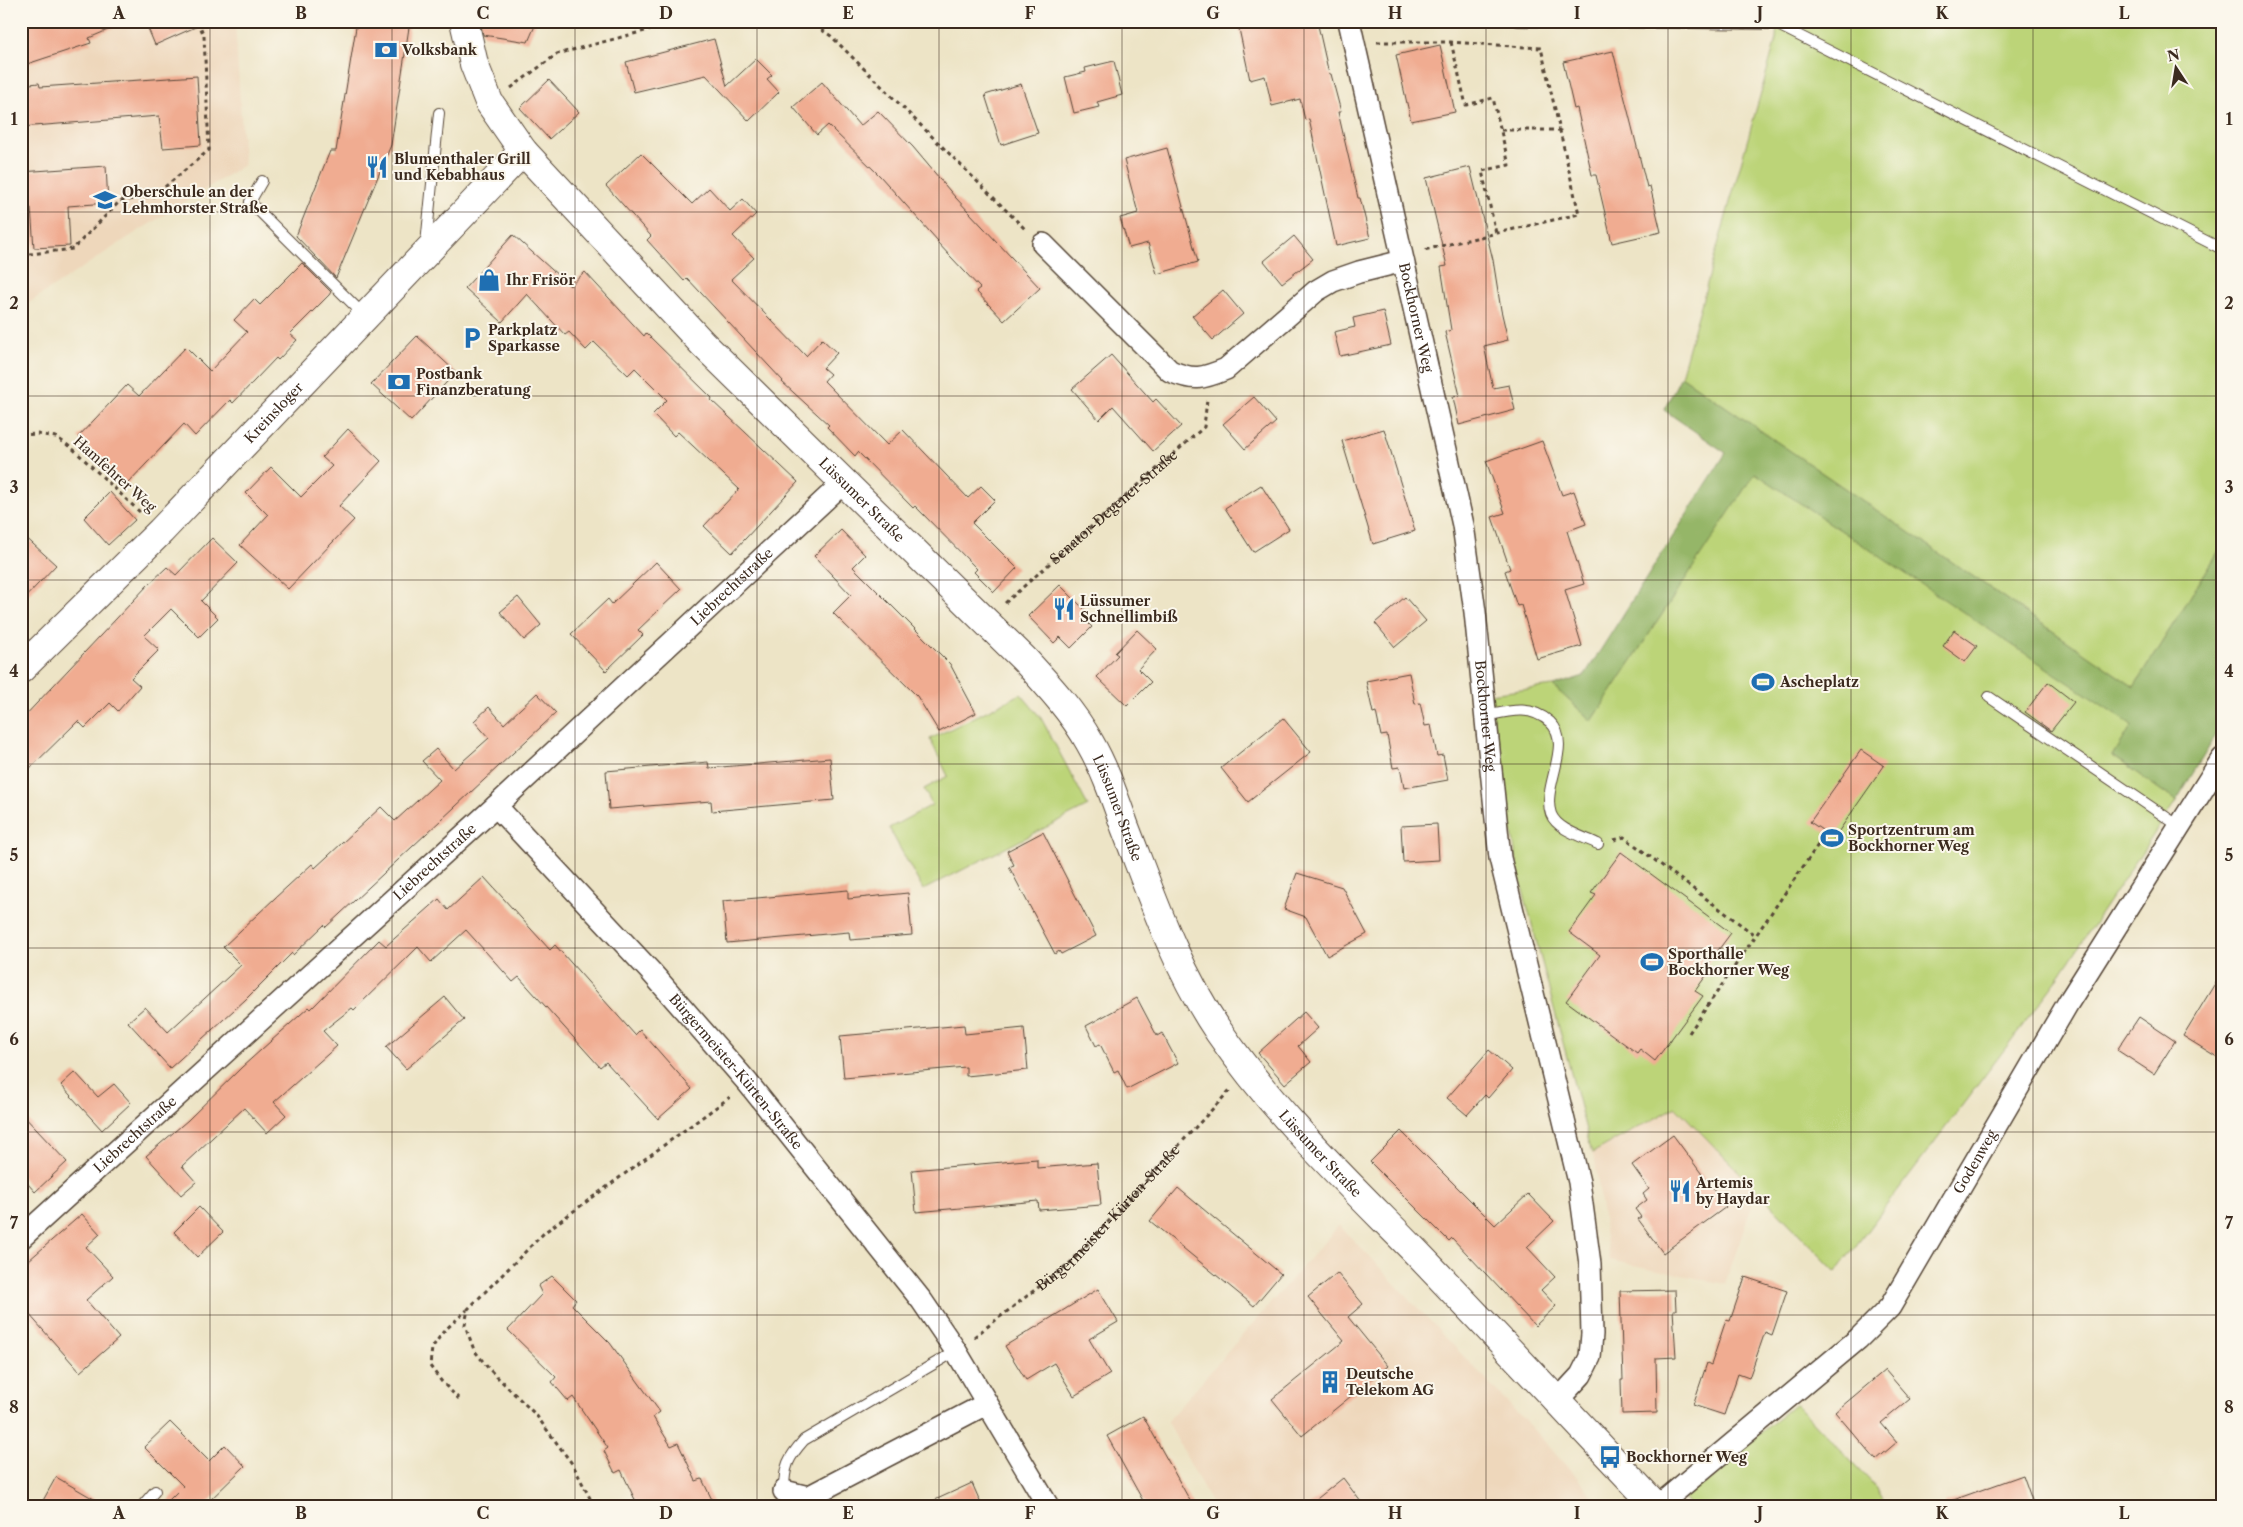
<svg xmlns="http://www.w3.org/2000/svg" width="2243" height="1527" viewBox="0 0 2243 1527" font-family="'Libre Caslon Text',serif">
	<rect width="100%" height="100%" fill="#fbf7ec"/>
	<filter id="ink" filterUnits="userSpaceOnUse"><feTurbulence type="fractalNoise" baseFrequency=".02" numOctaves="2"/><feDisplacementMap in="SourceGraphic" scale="10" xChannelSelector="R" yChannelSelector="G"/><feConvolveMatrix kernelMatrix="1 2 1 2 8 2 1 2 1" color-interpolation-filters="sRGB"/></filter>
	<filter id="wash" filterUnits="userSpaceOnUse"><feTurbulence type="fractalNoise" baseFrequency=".0096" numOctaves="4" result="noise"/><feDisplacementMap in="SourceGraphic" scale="20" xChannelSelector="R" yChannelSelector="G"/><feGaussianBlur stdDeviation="1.12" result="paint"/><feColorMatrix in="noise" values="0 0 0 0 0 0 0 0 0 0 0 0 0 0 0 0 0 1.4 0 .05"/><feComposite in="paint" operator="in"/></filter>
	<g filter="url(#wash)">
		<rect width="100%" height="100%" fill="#ede4c6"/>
		<!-- built -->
		<path fill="#eed7bb" d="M21,21H235L244,165L132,235L21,308Z
			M1676,1107L1757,1191L1725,1284L1609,1260L1595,1160L1592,1153Z
			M1339,1225L1545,1442L1601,1506H1213L1167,1421Z"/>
		<!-- green -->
		<path fill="#bcd478" stroke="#7c7f4b" d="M1777,21H2222V546L2134,687L1681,376L1776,39Z
			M1755,472L2133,725L2113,756L2176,801L2054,984L1836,1272L1676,1107L1592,1153L1519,875L1489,694L1553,686L1592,721Z
			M1021,694L1041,718L1088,806L923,890L889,828L932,805L924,789L948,776L930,739Z
			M1796,1404L1876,1487L1887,1506H1691L1683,1496Z"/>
		<!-- forest -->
		<path fill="#95b668" stroke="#687043" d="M1681,376L2134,687L2222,546V726L2176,801L2113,756L2132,725L1755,473L1592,721L1553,686L1584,676L1726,453L1664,410Z"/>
		<g id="blocks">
			<!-- building -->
			<path fill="#f0ac91" d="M38,21H129L89,38L91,43L21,66V28Z
				M145,21H209L155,45Z
				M357,21H410L391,145L336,278L296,236L330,151H336Z
				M480,21H537L528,42L483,35Z
				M1250,21H1317L1329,74H1331L1341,112H1338L1358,198H1360L1370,238L1336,246L1309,119L1305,120L1300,99L1272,106L1265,76L1250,80L1238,24Z
				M714,39L727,86L756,59L772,75L767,79L779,92L749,121L706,75L634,92L626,62Z
				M1440,45L1455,112L1411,121L1396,55Z
				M1613,51L1647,187L1650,186L1661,232L1612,243L1596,175H1592L1577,108L1574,109L1563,62Z
				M1114,61L1122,95L1097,102L1099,107L1074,113L1065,77L1086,72L1085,68Z
				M197,76L201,145L163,148L159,116L21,127V85L39,83L40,87Z
				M549,80L579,112L549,139L520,108Z
				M822,82L860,126L878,111L913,147L955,197L1040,288L1004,321L976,291L980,288L937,242L938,241L880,176L828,125L817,135L793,107Z
				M1021,84L1038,133L1001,145L985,95Z
				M1167,148L1198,262L1157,274L1148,243L1129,248L1120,218L1138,213L1124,160Z
				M641,153L692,204L709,188L730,211L743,199L756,214L733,236L754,258L731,279L806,356L822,339L837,353L823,368L830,374L824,381L887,445L903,430L968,498L981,486L995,500L972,523L1017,568L994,592L974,572L977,569L915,506L913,508L858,452L855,456L827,427L829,425L782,382L783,381L687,278L684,281L647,240L651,236L606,186Z
				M106,166L108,203L68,206L70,246L34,248L31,208H21V172Z
				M1470,167L1493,260L1501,310L1508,340L1484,346L1493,388L1509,385L1515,410L1459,425L1453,397L1460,396L1445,332L1451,330L1441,267L1447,266L1426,178Z
				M513,235L570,286L585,272L644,336L646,333L712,398L711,400L798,482L732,553L704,526L739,489L678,432L674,436L653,414L667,400L635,368L628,375L594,342L586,350L569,332L565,335L527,294L502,322L465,288Z
				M1294,236L1313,259L1282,283L1264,261Z
				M302,263L331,292L329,295L290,334L297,340L278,360L276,358L233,403L230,400L195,436L184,424L127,484L78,437L127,385L139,396L186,347L210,371L247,332L234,320L254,299L260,305Z
				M1223,290L1243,314L1213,340L1192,316Z
				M1383,311L1391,345L1340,356L1334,332L1355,327L1353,318Z
				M417,336L456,372L411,421L371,384Z
				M1111,355L1153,402L1156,399L1181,426L1153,451L1113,406L1099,420L1072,389Z
				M1254,397L1276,422L1245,449L1223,424Z
				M348,429L381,461L339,506L354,520L288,589L240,545L268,515L246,493L271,467L301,497L332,466L322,457Z
				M1384,429L1415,531L1373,544L1342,441Z
				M1542,441L1562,495L1574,491L1586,524L1567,531L1584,584L1565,590L1582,646L1537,659L1521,605L1517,606L1505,571L1510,569L1492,517L1505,513L1486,461Z
				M1261,485L1289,529L1253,552L1225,508Z
				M110,492L135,520L108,545L84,518Z
				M841,530L865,555L853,567L950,664L976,713L939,732L917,696L833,613L851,595L814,556Z
				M21,533L56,565L21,602Z
				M212,538L238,563L201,601L218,618L199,637L171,609L144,636L159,650L131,678L140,686L118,711L110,703L85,728L78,721L21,777V720L148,585L167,567L176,575Z
				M656,562L681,589L638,630L643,635L606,671L571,634L608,599L612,604Z
				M1060,585L1088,613L1083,618L1092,627L1071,648L1060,637L1054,643L1028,616Z
				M518,597L541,625L524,640L500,612Z
				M1405,597L1426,621L1395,647L1375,623Z
				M1137,630L1157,649L1138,669L1151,682L1127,706L1097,677L1118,655L1115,653Z
				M1954,630L1977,646L1965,662L1943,646Z
				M1409,673L1415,704L1420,703L1425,726L1431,725L1437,756L1443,755L1448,780L1404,788L1400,767L1393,768L1387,735L1381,736L1376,712L1373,713L1366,681Z
				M2048,682L2074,702L2051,731L2025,712Z
				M537,693L556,713L326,927L324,925L293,955L292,953L245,1000L170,1068L128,1022L145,1007L168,1032L241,965L223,947L275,898L312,864L315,868L381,807L395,821L440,780L422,761L436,749L454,769L489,738L474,721L489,707L504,724Z
				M1283,718L1311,752L1248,802L1221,768Z
				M1861,750L1884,766L1834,838L1810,822Z
				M830,758L834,800L712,811L711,801L609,809L606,771L708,762L709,768Z
				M1437,824L1439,860L1403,862L1401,826Z
				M1043,832L1096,936L1061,954L1059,951L1055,954L1009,867L1014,865L1007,851Z
				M1621,852L1731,933L1704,969L1708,973L1695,991L1703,996L1655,1061L1640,1049L1637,1053L1566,1001L1600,955L1569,932L1596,895L1591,893Z
				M1297,873L1342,887L1367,934L1327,956L1306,917L1284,909Z
				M484,877L550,950L555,945L635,1035L640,1030L692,1089L658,1119L606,1062L600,1067L519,977L513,982L466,930L431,962L418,947L354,1010L352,1008L323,1031L337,1046L274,1102L286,1115L267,1133L244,1108L182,1166L196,1182L181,1195L146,1156L188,1120L242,1067L309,1007L311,1009L379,940L386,946L439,899L448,910Z
				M848,890V899L908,893L912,935L850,940L849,932L727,943L723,901Z
				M2222,972V1060L2183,1036Z
				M445,997L464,1020L406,1069L386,1047Z
				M1137,998L1157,1036L1162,1033L1178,1063L1127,1089L1118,1070L1114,1072L1100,1044L1096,1046L1086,1026Z
				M1304,1012L1318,1028L1298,1046L1311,1062L1285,1084L1258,1053Z
				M2139,1017L2175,1041L2154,1074L2117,1050Z
				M964,1025L965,1034L1024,1028L1028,1070L966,1076V1067L844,1078L840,1036Z
				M1489,1050L1512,1070L1488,1098L1485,1095L1467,1115L1447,1098Z
				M75,1072L98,1097L114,1084L131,1103L102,1130L61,1085Z
				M21,1113L67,1162L35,1192L21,1176Z
				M1401,1131L1495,1225L1528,1194L1554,1221L1527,1247L1555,1277L1541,1290L1556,1306L1535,1326L1452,1238L1449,1241L1370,1162Z
				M1673,1135L1726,1207L1663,1253L1638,1219L1641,1217L1635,1209L1647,1200L1643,1194L1649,1189L1632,1165Z
				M1037,1159V1168L1097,1163L1101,1205L1039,1210L1038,1201L916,1212L912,1170Z
				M1178,1188L1281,1274L1254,1306L1150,1221Z
				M199,1207L223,1232L197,1257L174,1232Z
				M82,1214L100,1234L86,1247L113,1276L86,1300L119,1338L80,1372L21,1305V1267Z
				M1337,1273L1363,1304L1348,1317L1388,1366L1302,1436L1272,1399L1344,1341L1308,1297Z
				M552,1276L576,1300L572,1305L610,1343L660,1412L653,1417L671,1446L678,1443L696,1481L702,1479L715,1506H638L621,1470L615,1473L604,1451L608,1448L573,1397L568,1401L552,1382L556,1377L508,1330L542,1294L538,1286Z
				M1745,1277L1787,1291L1772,1335L1765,1332L1749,1378L1738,1374L1724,1415L1693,1405L1707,1363L1711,1365L1726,1320L1730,1321Z
				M1098,1289L1118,1322L1089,1339L1110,1374L1074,1396L1054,1363L1026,1380L1005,1346Z
				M1675,1290L1676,1310H1673L1676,1357L1656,1358L1657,1413L1622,1414L1621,1380H1623L1620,1291Z
				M1885,1370L1910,1399L1881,1423L1897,1442L1876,1460L1835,1412Z
				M1143,1416L1193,1506H1146L1107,1436Z
				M170,1422L209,1461L225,1445L245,1466L204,1506H163L183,1486L144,1447Z
				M2023,1475L2034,1506H1946L1945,1503Z
				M56,1477L106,1506H40Z
				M1343,1478L1364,1506H1308Z
				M972,1483L982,1506H922Z"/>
		</g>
	</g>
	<g filter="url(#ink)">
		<use href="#blocks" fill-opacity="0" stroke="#564637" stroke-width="1"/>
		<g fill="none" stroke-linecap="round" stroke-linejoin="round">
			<defs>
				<path id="lane" d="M1518,21L1776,24L2222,249
					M262,181L250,202L364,315
					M426,244L439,113
					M1989,697L2179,826
					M1485,716C1509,711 1530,704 1550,722C1574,744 1541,787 1551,814C1557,830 1584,837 1598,844
					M784,1491C784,1466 788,1458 804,1440L956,1351
					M142,1506L155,1491"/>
				<g id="street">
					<path id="s3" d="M1349,21L1463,525L1475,612L1500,858L1579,1182L1590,1264L1592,1334L1590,1357L1581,1375L1557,1401"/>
					<path d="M1043,244L1170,371C1194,381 1202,379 1226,369L1316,291L1333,281L1359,272L1403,261"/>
					<path id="s4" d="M496,806L652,973L748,1083L922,1301L956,1351L1048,1506"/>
					<path id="s5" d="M21,1238L496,806L844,482"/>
					<path d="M784,1491L808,1497L986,1404"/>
					<path id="s6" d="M1658,1506L1858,1339L1890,1307L2068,1003L2222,759"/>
				</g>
				<g id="secondary">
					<path id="s7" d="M464,21L474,64L489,102L523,151L703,344L1024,659C1048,685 1073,712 1090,743C1105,769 1115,799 1125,827C1152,897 1176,969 1219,1032C1274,1112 1344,1179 1412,1248C1494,1333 1575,1420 1656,1506"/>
					<path id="s8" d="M21,669L161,531L523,151"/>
				</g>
			</defs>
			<!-- lane casing -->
			<use href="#lane" stroke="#564637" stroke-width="12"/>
			<!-- street casing -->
			<use href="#street" stroke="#564637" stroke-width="24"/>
			<!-- secondary casing -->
			<use href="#secondary" stroke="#564637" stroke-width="30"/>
			<!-- path -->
			<g stroke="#564637" stroke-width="3" stroke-dasharray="4 4" stroke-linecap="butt">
				<path d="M808,21L831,36L1025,229"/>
				<path d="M1377,42H1451L1541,48L1579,214L1424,250"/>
				<path d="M1451,42L1466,105L1493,98L1509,165L1482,171L1496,233"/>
				<path d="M511,88L557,54L683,21"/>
				<path d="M1501,130H1560"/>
				<path d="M21,255L73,249L120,201L154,196L209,150L204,36L198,21"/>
				<path d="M21,435L37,434L56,437L73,449L142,514"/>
				<path id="s1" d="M1005,603L1204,427L1207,399"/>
				<path d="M1614,840L1624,837L1756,936"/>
				<path d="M1689,1033L1822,839"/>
				<path id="s2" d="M974,1337L1071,1262L1230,1090"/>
				<path d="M459,1399L442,1382L430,1366L432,1348L443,1332L467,1310"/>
				<path d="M594,1506L573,1465L536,1415L489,1369L474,1350L465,1325L468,1309L545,1232L730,1097"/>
			</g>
			<!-- lane -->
			<use href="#lane" stroke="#fff" stroke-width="10"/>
			<!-- street -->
			<use href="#street" stroke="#fff" stroke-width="21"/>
			<!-- secondary -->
			<use href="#secondary" stroke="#fff" stroke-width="28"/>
		</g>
	</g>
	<!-- grid -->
	<path fill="none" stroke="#3b2a1e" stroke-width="1" stroke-opacity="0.55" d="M210,21V1506M392,21V1506M575,21V1506M757,21V1506M939,21V1506M1122,21V1506M1304,21V1506M1486,21V1506M1668,21V1506M1851,21V1506M2033,21V1506M21,212H2222M21,396H2222M21,580H2222M21,764H2222M21,948H2222M21,1132H2222M21,1315H2222"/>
	<!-- icons -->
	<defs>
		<symbol id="bank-bare" viewBox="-9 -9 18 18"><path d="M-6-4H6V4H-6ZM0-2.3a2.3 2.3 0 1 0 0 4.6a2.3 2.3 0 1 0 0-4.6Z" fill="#1f6fb2" stroke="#fbf7ec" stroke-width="2.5" paint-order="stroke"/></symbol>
		<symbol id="restaurant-bare" viewBox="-9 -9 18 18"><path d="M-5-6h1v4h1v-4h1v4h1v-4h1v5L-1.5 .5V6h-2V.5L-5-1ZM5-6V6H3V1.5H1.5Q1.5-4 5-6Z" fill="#1f6fb2" stroke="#fbf7ec" stroke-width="2.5" paint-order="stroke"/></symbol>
		<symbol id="school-bare" viewBox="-9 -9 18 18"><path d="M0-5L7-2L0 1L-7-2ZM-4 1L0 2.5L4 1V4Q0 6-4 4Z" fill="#1f6fb2" stroke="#fbf7ec" stroke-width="2.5" paint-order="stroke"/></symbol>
		<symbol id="shop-bare" viewBox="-9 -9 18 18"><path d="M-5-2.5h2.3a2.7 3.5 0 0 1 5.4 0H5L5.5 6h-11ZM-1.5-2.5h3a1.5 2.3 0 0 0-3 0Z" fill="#1f6fb2" stroke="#fbf7ec" stroke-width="2.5" paint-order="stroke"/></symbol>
		<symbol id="parking-bare" viewBox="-9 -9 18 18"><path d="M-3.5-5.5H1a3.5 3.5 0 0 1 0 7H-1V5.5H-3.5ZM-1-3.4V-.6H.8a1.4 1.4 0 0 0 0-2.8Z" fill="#1f6fb2" stroke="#fbf7ec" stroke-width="2.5" paint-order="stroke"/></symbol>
		<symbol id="stadium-bare" viewBox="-9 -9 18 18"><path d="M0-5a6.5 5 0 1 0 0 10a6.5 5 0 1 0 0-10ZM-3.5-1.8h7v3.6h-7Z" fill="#1f6fb2" stroke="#fbf7ec" stroke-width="2.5" paint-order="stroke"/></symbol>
		<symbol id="building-bare" viewBox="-9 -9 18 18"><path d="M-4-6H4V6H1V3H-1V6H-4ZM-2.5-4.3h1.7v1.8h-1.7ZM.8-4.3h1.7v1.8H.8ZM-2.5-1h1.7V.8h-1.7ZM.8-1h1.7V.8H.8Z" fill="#1f6fb2" stroke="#fbf7ec" stroke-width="2.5" paint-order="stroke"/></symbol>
		<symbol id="bus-bare" viewBox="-9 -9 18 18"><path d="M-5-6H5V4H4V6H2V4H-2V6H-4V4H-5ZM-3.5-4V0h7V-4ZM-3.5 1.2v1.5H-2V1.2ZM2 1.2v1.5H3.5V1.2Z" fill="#1f6fb2" stroke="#fbf7ec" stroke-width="2.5" paint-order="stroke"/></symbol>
	</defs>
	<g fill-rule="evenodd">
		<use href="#bank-bare" x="370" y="34" width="32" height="32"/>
		<use href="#restaurant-bare" x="361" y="151" width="32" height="32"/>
		<use href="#school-bare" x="89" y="184" width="32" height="32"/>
		<use href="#shop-bare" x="473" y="264" width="32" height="32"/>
		<use href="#parking-bare" x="456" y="322" width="32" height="32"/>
		<use href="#bank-bare" x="383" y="366" width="32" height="32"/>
		<use href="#restaurant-bare" x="1048" y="593" width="32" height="32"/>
		<use href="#stadium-bare" x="1747" y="666" width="32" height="32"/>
		<use href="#stadium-bare" x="1816" y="822" width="32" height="32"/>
		<use href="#stadium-bare" x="1636" y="946" width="32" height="32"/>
		<use href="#restaurant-bare" x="1664" y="1175" width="32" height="32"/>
		<use href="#building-bare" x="1314" y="1366" width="32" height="32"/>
		<use href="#bus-bare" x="1594" y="1441" width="32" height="32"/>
	</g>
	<g text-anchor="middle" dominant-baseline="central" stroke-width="4" stroke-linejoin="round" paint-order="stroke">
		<!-- poi labels -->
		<g font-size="14" font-weight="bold" fill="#3b2a1e" stroke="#fbf7ec" text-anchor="start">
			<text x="402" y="50">Volksbank</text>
			<text x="394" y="159">Blumenthaler Grill<tspan x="394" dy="16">und Kebabhaus</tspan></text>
			<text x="122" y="192">Oberschule an der<tspan x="122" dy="16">Lehmhorster Straße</tspan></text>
			<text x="506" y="280">Ihr Frisör</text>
			<text x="488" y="330">Parkplatz<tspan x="488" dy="16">Sparkasse</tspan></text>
			<text x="416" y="374">Postbank<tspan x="416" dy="16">Finanzberatung</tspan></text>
			<text x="1080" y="601">Lüssumer<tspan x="1080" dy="16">Schnellimbiß</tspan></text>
			<text x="1780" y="682">Ascheplatz</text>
			<text x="1848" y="830">Sportzentrum am<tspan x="1848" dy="16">Bockhorner Weg</tspan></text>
			<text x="1668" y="954">Sporthalle<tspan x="1668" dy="16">Bockhorner Weg</tspan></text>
			<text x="1696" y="1183">Artemis<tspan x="1696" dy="16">by Haydar</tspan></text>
			<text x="1346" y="1374">Deutsche<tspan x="1346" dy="16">Telekom AG</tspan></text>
			<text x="1626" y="1457">Bockhorner Weg</text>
		</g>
		<!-- street labels -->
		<g font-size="14" fill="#3b2a1e" stroke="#fbf7ec">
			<text stroke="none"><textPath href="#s3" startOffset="304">Bockhorner Weg</textPath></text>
			<text stroke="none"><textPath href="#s8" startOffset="360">Kreinsloger</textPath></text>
			<text transform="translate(115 474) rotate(42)">Hamfehrer Weg</text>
			<text stroke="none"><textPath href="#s7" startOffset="631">Lüssumer Straße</textPath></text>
			<text stroke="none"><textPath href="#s1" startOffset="145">Senator-Degener-Straße</textPath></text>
			<text stroke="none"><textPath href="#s5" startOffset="964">Liebrechtstraße</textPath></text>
			<text stroke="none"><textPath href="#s3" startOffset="709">Bockhorner Weg</textPath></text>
			<text stroke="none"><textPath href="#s7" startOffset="1036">Lüssumer Straße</textPath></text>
			<text stroke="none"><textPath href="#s5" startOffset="559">Liebrechtstraße</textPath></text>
			<text stroke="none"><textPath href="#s4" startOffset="358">Bürgermeister-Kürten-Straße</textPath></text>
			<text stroke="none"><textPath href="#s5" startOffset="154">Liebrechtstraße</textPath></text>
			<text stroke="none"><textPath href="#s7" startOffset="1441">Lüssumer Straße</textPath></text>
			<text stroke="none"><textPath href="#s6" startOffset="474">Godenweg</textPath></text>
			<text stroke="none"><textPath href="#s2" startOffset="180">Bürgermeister-Kürten-Straße</textPath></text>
		</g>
	</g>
	<!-- margin -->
	<rect width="2243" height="1527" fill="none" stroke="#fbf7ec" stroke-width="55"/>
	<!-- north arrow -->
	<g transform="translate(2176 68) rotate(348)" stroke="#fbf7ec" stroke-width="4" paint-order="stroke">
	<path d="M0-4L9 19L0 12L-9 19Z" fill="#3b2a1e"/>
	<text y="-8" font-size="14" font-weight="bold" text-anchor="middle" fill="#3b2a1e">N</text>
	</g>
	<rect x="28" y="28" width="2188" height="1472" fill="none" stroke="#3b2a1e" stroke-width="2"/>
	<g font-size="16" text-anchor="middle" font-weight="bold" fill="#3b2a1e">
		<text x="119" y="19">A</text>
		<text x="301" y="19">B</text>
		<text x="483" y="19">C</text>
		<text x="666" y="19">D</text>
		<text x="848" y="19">E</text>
		<text x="1030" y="19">F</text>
		<text x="1213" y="19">G</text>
		<text x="1395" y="19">H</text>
		<text x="1577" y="19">I</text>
		<text x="1760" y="19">J</text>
		<text x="1942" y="19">K</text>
		<text x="2124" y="19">L</text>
		<text x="14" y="125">1</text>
		<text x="2229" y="125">1</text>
		<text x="14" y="309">2</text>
		<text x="2229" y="309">2</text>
		<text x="14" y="493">3</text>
		<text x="2229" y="493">3</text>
		<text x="14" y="677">4</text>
		<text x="2229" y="677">4</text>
		<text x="14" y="861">5</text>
		<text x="2229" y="861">5</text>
		<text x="14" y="1045">6</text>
		<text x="2229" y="1045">6</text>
		<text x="14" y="1229">7</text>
		<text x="2229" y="1229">7</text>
		<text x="14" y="1413">8</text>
		<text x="2229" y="1413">8</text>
		<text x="119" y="1519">A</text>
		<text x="301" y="1519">B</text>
		<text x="483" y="1519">C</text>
		<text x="666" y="1519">D</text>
		<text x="848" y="1519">E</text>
		<text x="1030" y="1519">F</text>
		<text x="1213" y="1519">G</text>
		<text x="1395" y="1519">H</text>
		<text x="1577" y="1519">I</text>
		<text x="1760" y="1519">J</text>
		<text x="1942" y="1519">K</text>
		<text x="2124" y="1519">L</text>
	</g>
</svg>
